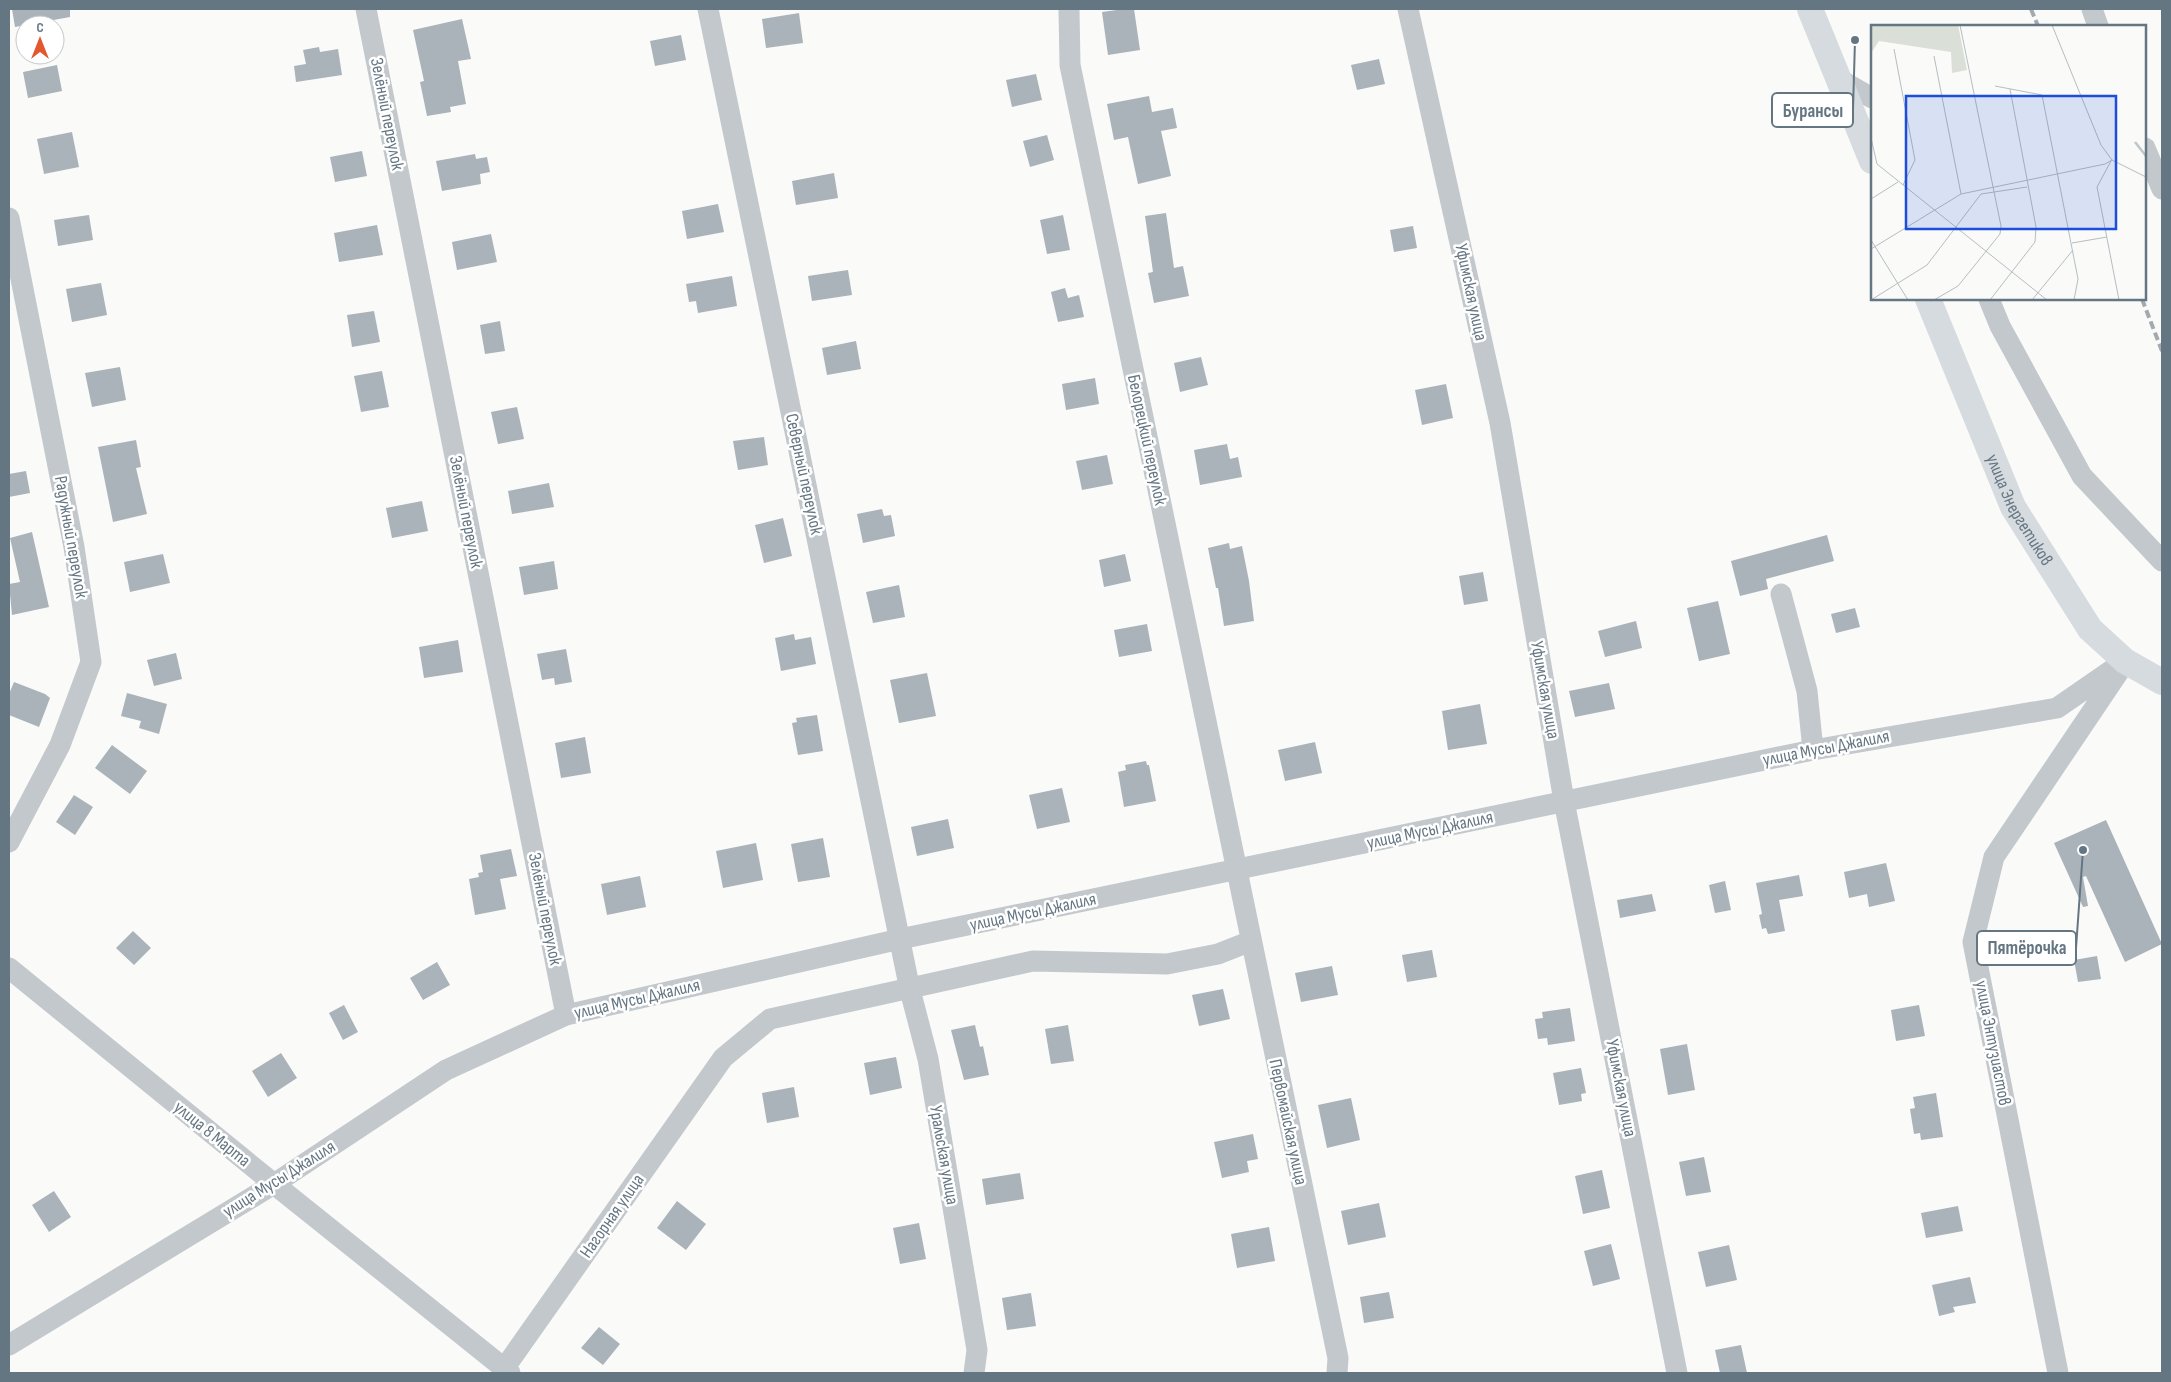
<svg xmlns="http://www.w3.org/2000/svg" width="2171" height="1382" viewBox="0 0 2171 1382" font-family="'Sofia Sans Condensed',sans-serif">
	<rect width="100%" height="100%" fill="#fafaf8"/>
	<!-- building -->
	<path fill="#aab3b9" d="M12,9H70V17L15,27Z
		M1124,9H1134L1140,50L1108,55L1102,12Z
		M799,13L803,43L766,48L762,19Z
		M462,19L471,59L458,61L466,104L450,107L451,112L427,116L420,82L424,81L413,30Z
		M681,35L686,60L655,66L650,41Z
		M319,47L320,52L338,49L342,75L296,82L294,66L306,64L303,50Z
		M1379,59L1385,84L1357,90L1351,65Z
		M57,65L62,91L28,98L23,72Z
		M1036,74L1042,100L1012,107L1006,80Z
		M1149,96L1152,112L1173,108L1177,128L1161,131L1171,176L1138,184L1128,137L1114,140L1107,104Z
		M72,132L79,167L44,174L37,139Z
		M1047,135L1054,160L1030,167L1023,141Z
		M362,151L367,176L335,182L330,157Z
		M475,154L476,159L487,157L490,172L480,174L481,184L442,191L436,161Z
		M834,173L838,198L796,205L792,181Z
		M718,204L724,232L687,239L682,211Z
		M1166,213L1174,268L1183,266L1189,296L1154,303L1148,273L1153,272L1145,216Z
		M89,215L93,240L58,246L54,220Z
		M1063,215L1070,250L1047,254L1040,220Z
		M377,225L383,255L339,262L334,233Z
		M1413,226L1417,248L1394,252L1390,230Z
		M491,234L497,262L457,270L452,242Z
		M848,270L852,295L812,301L808,276Z
		M732,276L737,306L698,313L696,301L689,302L686,284Z
		M101,283L107,315L72,322L66,289Z
		M1065,288L1068,298L1079,295L1084,317L1058,322L1051,292Z
		M374,311L380,342L352,347L347,315Z
		M500,321L505,351L485,354L480,325Z
		M856,341L861,369L827,375L822,348Z
		M1201,357L1208,385L1180,392L1174,363Z
		M120,367L126,400L92,407L85,373Z
		M382,371L389,407L361,412L354,376Z
		M1095,378L1099,404L1066,410L1062,384Z
		M1446,384L1453,418L1422,425L1415,390Z
		M517,407L524,439L498,444L491,412Z
		M764,437L768,465L738,470L733,441Z
		M136,440L141,467L136,468L147,514L113,522L98,447Z
		M1227,444L1230,459L1238,457L1242,477L1200,485L1194,450Z
		M1107,455L1113,484L1082,490L1076,461Z
		M26,471L30,493L9,497V474Z
		M549,483L554,507L512,514L508,491Z
		M422,501L428,531L392,538L386,508Z
		M882,509L884,516L891,515L895,536L863,543L857,514Z
		M783,518L792,556L764,563L755,525Z
		M32,532L49,607L12,615L9,584L20,582L10,538Z
		M1827,535L1834,561L1766,579L1768,589L1740,596L1731,561Z
		M1229,543L1230,549L1242,546L1249,581L1254,621L1224,626L1218,588H1216L1208,548Z
		M163,554L170,583L130,592L124,562Z
		M1125,554L1131,581L1104,587L1099,560Z
		M554,561L558,589L524,595L519,567Z
		M1483,572L1488,601L1464,605L1459,576Z
		M899,585L905,617L873,623L866,592Z
		M1718,601L1730,654L1699,661L1687,608Z
		M1855,608L1860,627L1836,633L1831,614Z
		M1636,621L1642,648L1605,657L1598,631Z
		M1147,624L1152,651L1119,657L1114,630Z
		M794,634L795,640L811,637L816,664L781,671L775,638Z
		M458,640L463,672L424,678L419,647Z
		M566,649L572,682L555,685L554,678L542,680L537,654Z
		M176,653L182,679L154,686L147,660Z
		M927,673L936,716L899,723L890,680Z
		M14,682L45,694L50,698L39,727L9,715V694Z
		M1609,683L1615,709L1575,717L1569,691Z
		M127,693L167,704L159,734L139,728L141,721L121,716Z
		M1480,704L1487,744L1448,750L1442,711Z
		M817,715L823,751L798,755L792,723L797,722L796,718Z
		M585,737L591,773L561,778L555,743Z
		M1315,742L1322,773L1285,781L1278,750Z
		M112,745L147,771L130,794L95,768Z
		M1146,761L1147,765H1149L1156,801L1124,807L1118,772L1126,770L1125,765Z
		M1062,788L1070,822L1037,829L1029,795Z
		M74,795L93,807L75,835L56,822Z
		M948,819L954,848L917,856L911,827Z
		M2106,820L2162,944L2125,962L2086,876L2083,877L2088,906L2083,907L2054,843Z
		M823,838L830,877L798,882L791,844Z
		M756,843L763,880L723,888L716,851Z
		M511,849L517,876L500,879L506,909L475,915L469,879L479,877L478,873L483,872L480,855Z
		M1886,863L1895,901L1869,907L1867,894L1849,898L1844,872Z
		M1799,875L1803,896L1779,900L1785,931L1768,934L1766,928L1762,929L1759,915L1762,914L1756,883Z
		M640,876L646,907L607,915L601,884Z
		M1725,881L1731,910L1715,913L1709,885Z
		M1652,894L1656,911L1620,918L1617,900Z
		M133,931L151,948L134,965L116,948Z
		M1432,950L1437,977L1407,982L1402,955Z
		M2097,956L2101,979L2078,982L2074,960Z
		M437,962L450,985L423,1000L410,978Z
		M1332,966L1338,995L1301,1002L1295,973Z
		M1223,989L1230,1019L1199,1026L1192,995Z
		M344,1005L358,1032L343,1040L329,1013Z
		M1919,1005L1925,1036L1896,1041L1891,1010Z
		M1570,1008L1575,1041L1548,1045L1547,1038L1538,1039L1535,1019L1543,1018L1542,1012Z
		M975,1025L980,1047L983,1046L989,1075L964,1080L951,1030Z
		M1068,1025L1074,1061L1051,1064L1045,1029Z
		M1687,1044L1695,1090L1668,1095L1660,1049Z
		M281,1053L297,1078L268,1097L252,1071Z
		M896,1057L902,1088L870,1095L864,1063Z
		M1581,1068L1586,1093L1581,1094L1582,1101L1559,1105L1553,1073Z
		M794,1087L799,1117L767,1123L762,1093Z
		M1936,1093L1943,1137L1921,1140L1920,1133L1914,1134L1910,1109L1915,1108L1913,1097Z
		M1351,1098L1360,1140L1327,1148L1318,1105Z
		M1253,1134L1258,1159L1247,1161L1249,1172L1222,1178L1214,1142Z
		M1704,1157L1711,1192L1686,1196L1679,1162Z
		M1602,1170L1610,1208L1583,1214L1575,1176Z
		M1020,1173L1024,1199L986,1205L982,1179Z
		M54,1191L71,1217L49,1232L32,1205Z
		M677,1201L706,1224L686,1250L657,1228Z
		M1379,1203L1386,1237L1348,1245L1341,1211Z
		M1958,1206L1963,1231L1926,1238L1921,1213Z
		M919,1223L926,1259L900,1264L893,1228Z
		M1269,1227L1275,1261L1237,1268L1231,1234Z
		M1611,1244L1620,1279L1593,1286L1584,1251Z
		M1729,1245L1737,1280L1706,1287L1698,1252Z
		M1970,1277L1976,1303L1953,1307L1955,1312L1939,1316L1932,1285Z
		M1389,1292L1394,1318L1364,1323L1360,1297Z
		M1031,1293L1036,1326L1007,1330L1002,1298Z
		M599,1327L620,1344L603,1365L581,1348Z
		M1741,1345L1747,1373H1720L1715,1350Z"/>
	<g fill="none" stroke-linecap="round" stroke-linejoin="round">
		<!-- minor -->
		<path stroke="#c3c8cc" stroke-width="21" d="M366,9L566,1015
			M708,9L910,990L928,1059L977,1350L974,1373
			M1069,9L1070,65L1338,1358L1337,1373
			M1408,9L1500,423L1564,801L1677,1373
			M2092,9L2098,26
			M1839,79L1872,98
			M2145,148L2162,189
			M9,218L74,547L91,662L60,745L9,842
			M1989,299L2000,326L2082,476L2162,561
			M1781,594L1807,691L1813,750
			M9,968L274,1184L510,1373
			M9,1345L274,1184L446,1070L566,1015L900,939L1813,750L2057,708L2125,661
			M501,1373L723,1058L770,1019L1033,961L1167,964L1218,954L1251,941
			M2058,1373L1973,942L1994,857L2120,670"/>
		<!-- major -->
		<g stroke="#d6dbdf" stroke-width="26">
			<path d="M1810,9L1872,161"/>
			<path id="s1" d="M1928,299L2013,507L2090,629L2125,661L2162,682"/>
		</g>
		<!-- rail -->
		<path stroke="#a2aab0" stroke-width="4" stroke-dasharray="8 4" stroke-linecap="butt" d="M2031,9L2038,26
			M2142,299L2162,351"/>
	</g>
	<g text-anchor="middle" dominant-baseline="central" stroke-width="5" stroke-linejoin="round" paint-order="stroke">
		<!-- street labels -->
		<g font-size="18" fill="#657683" stroke="#fff">
			<text transform="translate(387 114) rotate(79)">Зелёный переулок</text>
			<text transform="translate(1471 292) rotate(78)">Уфимская улица</text>
			<text transform="translate(1147 440) rotate(78)">Белорецкий переулок</text>
			<text transform="translate(804 474) rotate(78)">Северный переулок</text>
			<text stroke="none"><textPath href="#s1" startOffset="230">улица Энергетиков</textPath></text>
			<text transform="translate(466 512) rotate(79)">Зелёный переулок</text>
			<text transform="translate(71 537) rotate(80)">Радужный переулок</text>
			<text transform="translate(1545 690) rotate(80)">Уфимская улица</text>
			<text transform="translate(1826 748) rotate(-11)">улица Мусы Джалиля</text>
			<text transform="translate(1430 830) rotate(-12)">улица Мусы Джалиля</text>
			<text transform="translate(545 909) rotate(79)">Зелёный переулок</text>
			<text transform="translate(1033 912) rotate(-12)">улица Мусы Джалиля</text>
			<text transform="translate(637 999) rotate(-13)">улица Мусы Джалиля</text>
			<text transform="translate(1993 1043) rotate(79)">улица Энтузиастов</text>
			<text transform="translate(1621 1088) rotate(79)">Уфимская улица</text>
			<text transform="translate(1288 1122) rotate(78)">Первомайская улица</text>
			<text transform="translate(212 1134) rotate(39)">улица 8 Марта</text>
			<text transform="translate(944 1155) rotate(80)">Уральская улица</text>
			<text transform="translate(279 1179) rotate(-32)">улица Мусы Джалиля</text>
			<text transform="translate(612 1216) rotate(-55)">Нагорная улица</text>
		</g>
	</g>
	<!-- overview -->
	<g transform="translate(1871 25)">
		<rect width="275" height="275" fill="#fafaf8"/>
		<path d="M0,0H87L96,45L81,48L80,27L8,16L0,28Z" fill="#dadfd7"/>
		<path fill="none" stroke="#bbc7cb" stroke-width="2.5" d="M264,117L275,131"/>
		<path fill="none" stroke="#b5bdc2" stroke-width="1" d="M181,0L230,120L241,135L275,152M23,24L44,135L32,160M63,31L90,169M124,61L171,70L207,254L203,275M0,113L6,139L176,275M240,136L226,162L248,275M0,174L27,157M0,215L37,275M201,218L236,212M0,224L90,169L234,139L241,135M0,275L56,240L110,169L156,162M63,275L87,261L129,209L130,201L89,0M119,275L164,217L165,202L139,64M161,275L202,225"/>
		<path fill="#1d4ed8" fill-opacity="0.15" stroke="#1d4ed8" stroke-width="2.5" d="M35,71H245V204H35Z"/>
		<rect width="275" height="275" fill="none" stroke="#657683" stroke-width="2.5"/>
	</g>
	<!-- callouts -->
	<path fill="none" stroke="#657683" stroke-width="2" d="M1855 40L1853 110M2083 850L2076 948"/>
	<g fill="#657683" stroke="#fff" stroke-width="2">
		<circle cx="1855" cy="40" r="5"/>
		<circle cx="2083" cy="850" r="5"/>
	</g>
	<g fill="#fff" stroke="#657683" stroke-width="2">
		<rect x="1772" y="93" width="81" height="34" rx="5"/>
		<rect x="1977" y="931" width="99" height="34" rx="5"/>
	</g>
	<g font-size="19" text-anchor="middle" font-weight="bold" fill="#657683">
		<text x="1813" y="117">Бурансы</text>
		<text x="2027" y="954">Пятёрочка</text>
	</g>
	<!-- border -->
	<rect width="2171" height="1382" fill="none" stroke="#657683" stroke-width="20"/>
	<!-- north arrow -->
	<g transform="translate(40 40)"><circle r="24" fill="#ffffff" stroke="#c1c8cd"/>
	<path d="M0-4L9 19L0 12L-9 19Z" fill="#e4572e"/>
	<text y="-8" font-size="14" font-weight="bold" text-anchor="middle" fill="#657683">С</text>
	</g>
</svg>
